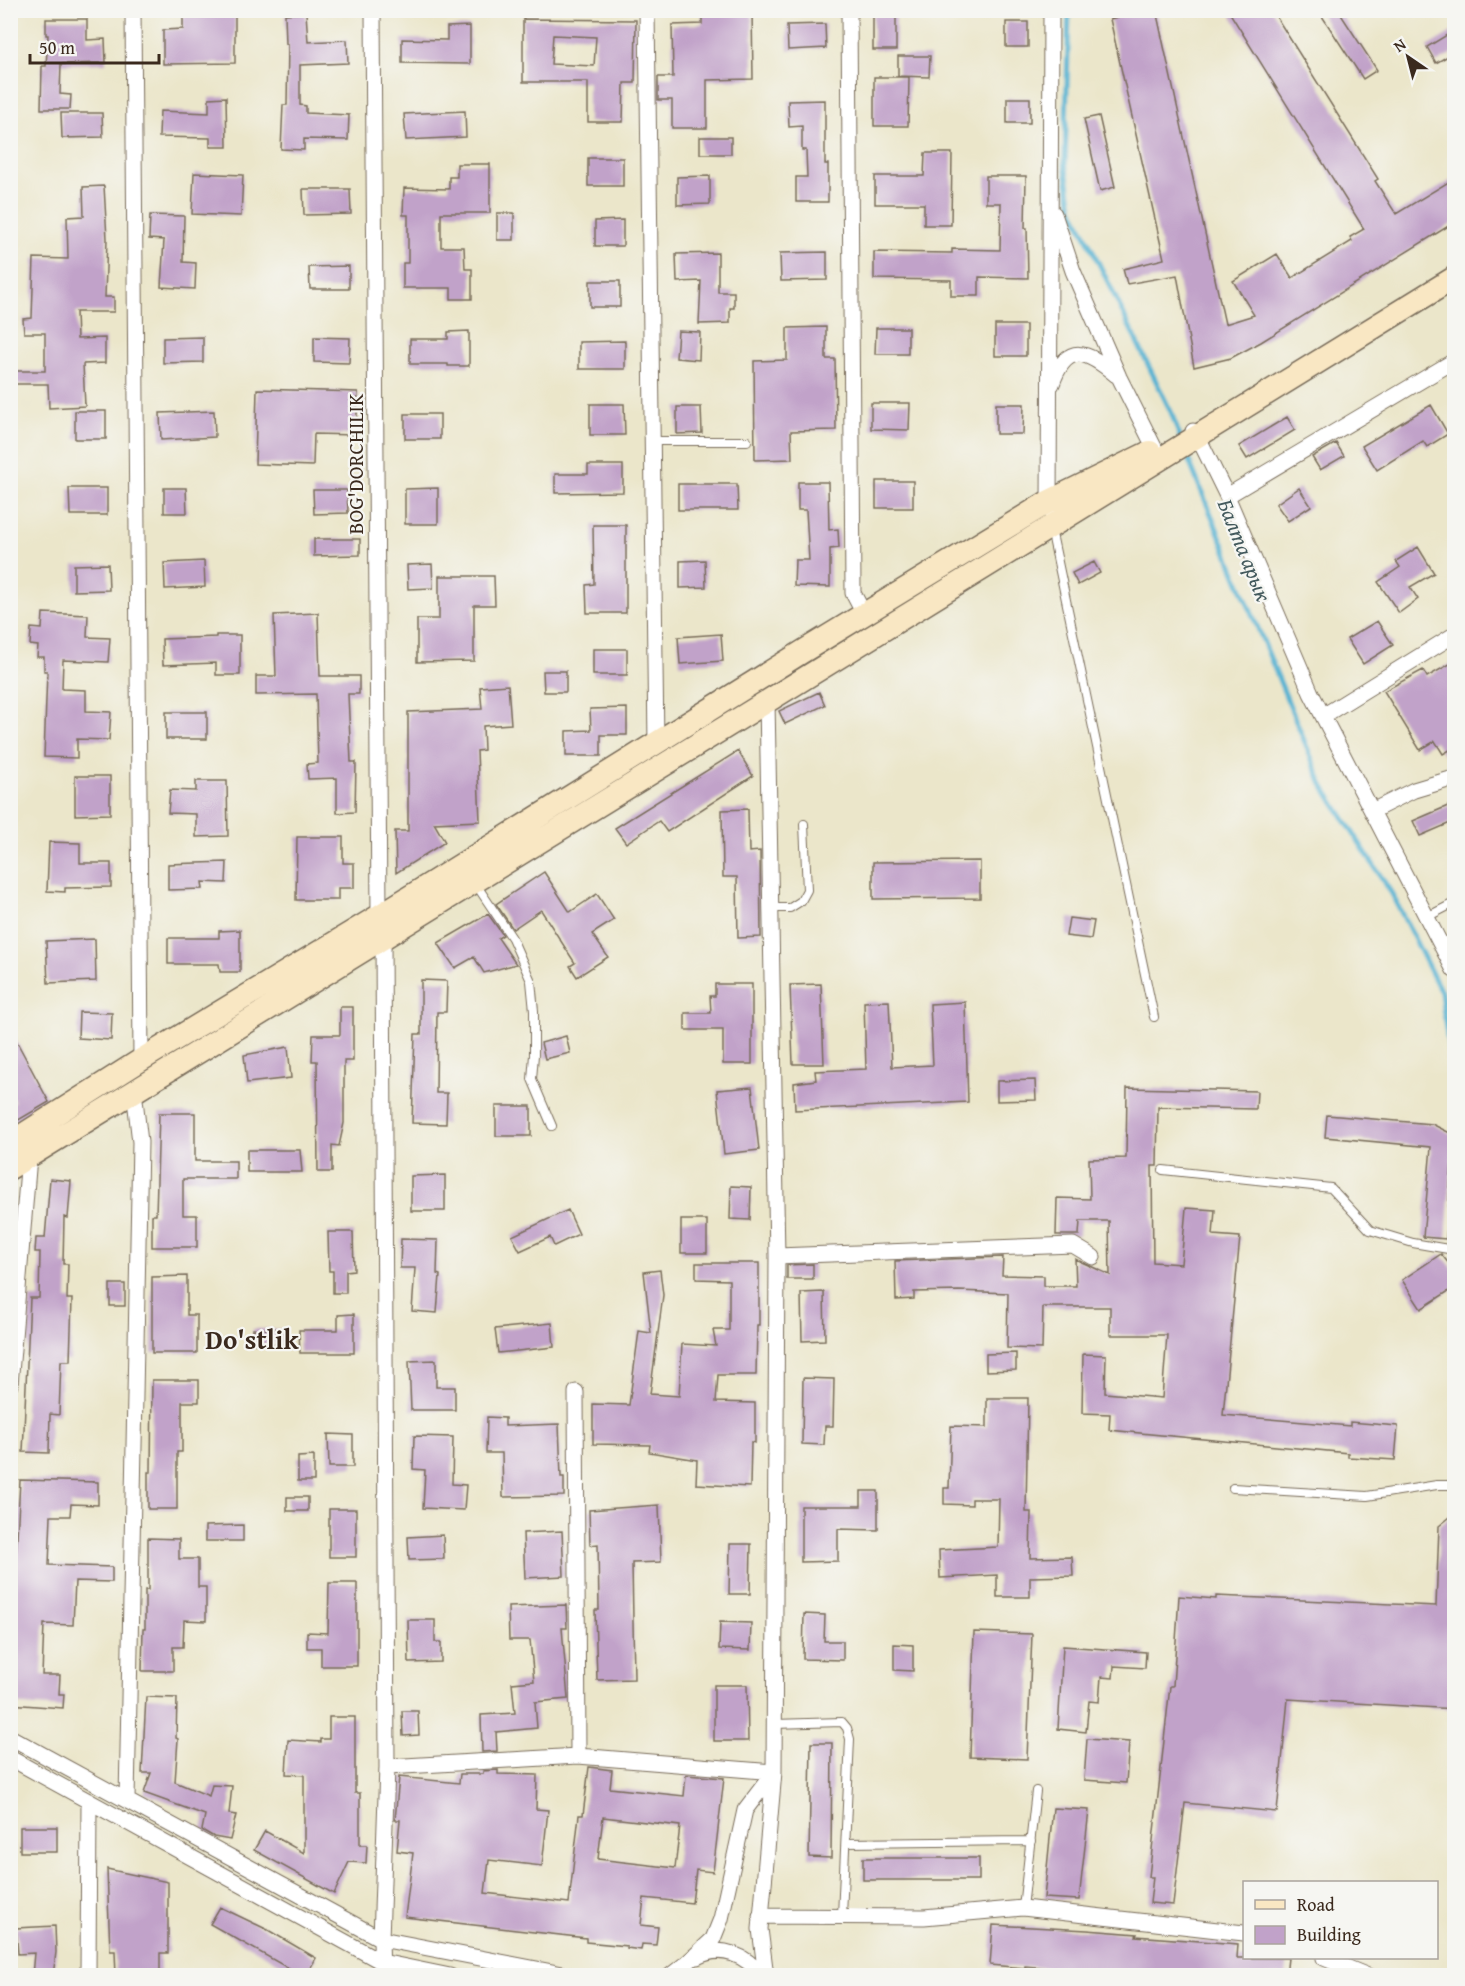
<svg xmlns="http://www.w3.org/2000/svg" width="1465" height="1986" viewBox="0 0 1465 1986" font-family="'Gentium Book Plus',serif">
	<rect width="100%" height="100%" fill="#f6f6f2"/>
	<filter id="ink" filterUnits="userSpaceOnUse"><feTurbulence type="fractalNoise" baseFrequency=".0167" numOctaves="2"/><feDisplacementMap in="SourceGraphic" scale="12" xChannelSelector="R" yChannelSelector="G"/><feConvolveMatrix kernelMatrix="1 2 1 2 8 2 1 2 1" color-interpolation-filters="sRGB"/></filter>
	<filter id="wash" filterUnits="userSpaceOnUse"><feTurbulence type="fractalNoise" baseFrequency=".008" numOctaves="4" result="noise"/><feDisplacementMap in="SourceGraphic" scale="24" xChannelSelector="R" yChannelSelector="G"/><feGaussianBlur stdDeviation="1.35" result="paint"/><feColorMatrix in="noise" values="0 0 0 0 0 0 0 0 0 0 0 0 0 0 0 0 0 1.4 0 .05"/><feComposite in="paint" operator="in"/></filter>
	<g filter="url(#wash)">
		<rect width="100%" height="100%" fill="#ebe6ca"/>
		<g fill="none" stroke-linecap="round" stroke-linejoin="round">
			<!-- stream -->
			<path stroke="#54b2d2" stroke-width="5" d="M1069,10L1065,163L1072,208L1171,412L1181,440
				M1185,451L1322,784L1392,894L1441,992L1454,1086"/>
		</g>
		<g id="blocks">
			<!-- building -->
			<path fill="#c1a2c9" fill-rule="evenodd" d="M702,10H752L753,79L707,80V128H672V100H658V77H673L672,25L702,24Z
				M1148,10H1156L1225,324L1254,315L1233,281L1277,254L1292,278L1352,241L1350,237L1364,229L1228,10H1272L1378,179L1375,181L1396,214L1455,178V222L1261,342L1231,358L1194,367L1177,275L1127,284L1123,269L1164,259L1110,19Z
				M1318,10H1338L1377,70L1363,79Z
				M306,13L308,42L347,40L348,63L300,65V105L306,106V113L349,115L348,140L304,139V150L281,149L283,105H287L288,44H286L285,14Z
				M183,15H235V63L163,64V30L183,29Z
				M873,15H896V50H873Z
				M46,19H87V40L105,39L106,63L61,64L60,94L71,95L70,109H41L42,66H46L48,35H46Z
				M523,19L636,20L635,83H624L623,122H588V82H523ZM553,35L596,37L594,66L551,64Z
				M1006,22H1028V47H1006Z
				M825,24L826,48L788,50L787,25Z
				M470,26V64L402,63V39L447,40V27Z
				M1455,30V52L1436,63L1427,47Z
				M898,56H930L929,77L898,76Z
				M874,77H909L908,126H874Z
				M226,97L227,147H210V138L159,137L160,111L209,113V98Z
				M1007,98H1030V123H1007Z
				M825,100V164H828V202H796V177H807L806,150H802V126L789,127L788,101Z
				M465,111L466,137L406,140L404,114Z
				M61,113H102L103,137L62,138Z
				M1099,116L1115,187L1100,191L1084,119Z
				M700,137H731V154H700Z
				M925,153H952L951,225H924V204H875V176H924Z
				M588,158H623V186H588Z
				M457,164H490V213H441V247H464L465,269H472V299H451V288H403V263H408V215H403L404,188L449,189V177H457Z
				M194,173L243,175L241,216L192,214Z
				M710,176V204L677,205V177Z
				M986,176H1026L1025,228H1027L1028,278L979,277V296H951V280L874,279V252L952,253V249L1000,250L1001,203H986Z
				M104,186L107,239L105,297H114V312H76L77,339L105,338V363L83,364L85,406L49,408L48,384H10V371H45V333H24L23,319L32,318L34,258L68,259L67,217L84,216L83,187Z
				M303,189H350L351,214L304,215Z
				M497,213H514V240H497Z
				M150,215L184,216L183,262L196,263L195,289L161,287L164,240L149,239Z
				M623,220V246H595V221Z
				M827,252V280L781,281L780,253Z
				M718,253V292H734V308H730V323L699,324L701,281L677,282L676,254Z
				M349,266V289H310L309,267Z
				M590,281H620V307H590Z
				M995,325H1026V356H995Z
				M826,327V359H835L836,430L791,431L792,459L755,460L754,361L787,360V328Z
				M876,328H908V354H875Z
				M469,331V366H448V364H410V339H448V332Z
				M678,331L700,332L699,360L676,358Z
				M203,337V362L163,363V338Z
				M314,337L350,338L349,363L314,362Z
				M625,341V369H579V342Z
				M257,389L358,392L356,435L314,434L313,466L255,464Z
				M871,403H910L909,430L871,429Z
				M590,404H624L625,435H590Z
				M996,404H1024L1023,434H996Z
				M1431,405L1448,434L1427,447L1423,441L1377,470L1362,446Z
				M677,407H701L702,433L677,434Z
				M75,411H106V439H75Z
				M214,411L215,437L161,440L160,413Z
				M405,414H440V439H405Z
				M1287,417L1295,430L1247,459L1239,446Z
				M1336,443L1344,456L1320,470L1312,457Z
				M588,465H623V492L555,493V474H588Z
				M876,481H913V508H876Z
				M798,482H828L829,530L838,529L839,548L830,549V587L794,586L795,560H809L806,510H798Z
				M678,484H737L738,510H678Z
				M69,488H107V515H70Z
				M164,488H186L187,513H164Z
				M438,488V524H405V489Z
				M1299,488L1311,506L1288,521L1276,504Z
				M313,490H347L348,513L314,514Z
				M593,525H626V613H587L586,585L594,584Z
				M314,539H360V555L314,556Z
				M1418,547L1434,573L1410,587L1418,599L1399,613L1378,582L1400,567L1396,561Z
				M705,560L706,587L680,588V561Z
				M204,561L205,587L165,589L164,563Z
				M1094,562L1100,573L1078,585L1072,573Z
				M108,564L109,590L74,591V565Z
				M432,564L433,588L408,589L407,565Z
				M439,576H494L495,605H474V661L417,662V619H439Z
				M43,613L88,615L87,637L110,638L108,662L63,660L62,689L86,690V711L111,712L109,740L77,739V758L44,757L47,671H44V657H37L38,646L30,645L31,628L42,629Z
				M318,613L320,676H359V694H348L351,762H356L355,812L337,813V778L308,779L307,764L318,763L316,694L256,695V676H276L274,615Z
				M1377,621L1393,645L1363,664L1347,639Z
				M721,634L723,661L680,664L678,637Z
				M216,635H240V675H216V663L163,665L162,639L216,637Z
				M593,649H627V675H593Z
				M1455,661V747L1443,754L1435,741L1420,750L1384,691L1423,670L1427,677Z
				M543,671H566V692H544Z
				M508,685L511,724L483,726L484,750L477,751L480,821L434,823L445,842L396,873L395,831H408V712L482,709L480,687Z
				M819,692L825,705L785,724L779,711Z
				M627,708V735H601V756H566V731L591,730L590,709Z
				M166,712H207V739H166Z
				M738,751L753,776L667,832L659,821L626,843L615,828Z
				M75,776H110V814L75,815Z
				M196,781H227L228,836L196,837V814L168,813L170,790L196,791Z
				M1455,803V821L1420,836L1413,821Z
				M748,809L749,852L760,851L761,937L738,938L737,877H723L722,810Z
				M297,837H343V863H354V888H338V900H296Z
				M49,842L80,843V863H111V887L65,888V892L47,891Z
				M980,861V898L873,899V862Z
				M227,862L226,883L202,882L203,889L168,890V864Z
				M544,872L570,912L597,894L614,920L592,934L608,957L577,977L570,966L575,963L541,910L513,929L496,904Z
				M488,914L503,935L498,938L516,964L484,973L474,957L455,968L438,943Z
				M1069,918L1094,921L1091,939L1066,936Z
				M240,930V972H220L219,964H168V938H219V931Z
				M95,939L96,981L48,983L46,941Z
				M421,980L447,981L446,1012H437L436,1093H447L446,1124L412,1123L415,1034H421Z
				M715,984H752V1064H723V1030H685V1013H711L710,996H715Z
				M821,984L824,1064H793L790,985Z
				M889,1001L892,1067L933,1065L930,1004L965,1002L968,1102L795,1110L794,1083L816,1080L815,1071L866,1069L864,1002Z
				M340,1007H353V1061H344V1123L339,1146L332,1145V1172H318L317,1061H312L313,1035H340Z
				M79,1012L112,1013L111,1040L78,1038Z
				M10,1029L49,1102L10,1125V1104L15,1102L10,1093Z
				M566,1036L570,1053L545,1059L541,1043Z
				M288,1047L291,1078L247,1083L244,1055Z
				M1035,1080L1036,1100L997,1101V1081Z
				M752,1087L759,1150L724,1154L717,1090Z
				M1127,1088L1257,1091L1256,1109L1158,1107L1157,1166H1152L1153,1262L1181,1264L1186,1208L1215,1210L1213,1235L1240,1237L1223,1415L1350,1426V1422L1398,1426L1395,1460L1348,1457V1453L1109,1430L1110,1414L1082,1413L1083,1354L1106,1355L1105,1393L1162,1398L1167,1335H1110V1307H1043L1042,1349L1007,1348L1008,1293L959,1291L914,1292V1299L896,1300L895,1261L1003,1257L1002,1275L1044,1276V1286H1076L1075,1259L1110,1275L1109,1221H1080L1079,1235H1056L1057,1198L1090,1199L1089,1159L1126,1158Z
				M496,1106H531V1136H496Z
				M159,1113H195V1161H236V1179H183V1215H197V1247H152V1215H156Z
				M1327,1115L1432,1124L1454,1135L1446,1239L1423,1237L1431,1147L1325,1137Z
				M247,1150H300L302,1172H247Z
				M445,1175V1211H411V1176Z
				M50,1179L71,1181L68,1218L64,1217L63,1264H68L67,1299H72L70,1361H61L59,1415L50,1414L49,1453L23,1452L30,1298H39L40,1252H35L36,1238H45Z
				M731,1186L751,1187L750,1220L730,1219Z
				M568,1210L579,1234L554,1246L550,1237L520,1251L512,1236Z
				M681,1220H707V1253H681Z
				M328,1232H353L354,1270L346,1271V1293H333V1271H329Z
				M401,1239L438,1240L437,1274L440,1275L437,1313L412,1311L415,1268H400Z
				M1441,1254L1455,1271V1287L1421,1309L1402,1280Z
				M696,1263H759V1325H757L756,1375H718L716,1402L755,1403V1443L751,1442L750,1487L696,1484L697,1460L649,1452L650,1445L593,1444V1404L629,1405L639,1331L651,1333L644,1272L660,1270L663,1295L650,1394L679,1396L682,1344L716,1346L713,1330H729V1280L696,1279Z
				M813,1264V1279H787V1265Z
				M187,1276V1315H197V1353H152V1277Z
				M110,1284H125V1306H110Z
				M824,1292L825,1340L802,1341L801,1293Z
				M354,1314V1353H300L299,1330H338V1315Z
				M552,1323L554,1347L498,1353L495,1329Z
				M253,1329H282V1343L253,1344Z
				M1016,1353V1370L986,1371V1354Z
				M436,1360V1387H455V1410H411L409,1361Z
				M803,1378L834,1379L833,1426H825L824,1445L802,1444Z
				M152,1380H199V1402H182V1452H177V1509H148V1472H151Z
				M987,1398H1028L1026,1512H1031L1030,1558L1072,1557L1073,1576L1030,1577V1597H997V1575L940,1578L939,1550L998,1547L999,1499H972V1505L944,1504V1488H949L951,1426L987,1427Z
				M487,1417L505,1418V1426L559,1424L561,1477H564V1496L503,1497L502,1453H486Z
				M328,1434L353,1435V1467H329Z
				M414,1436L453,1437L452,1484L466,1485L464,1510L423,1508L425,1470L413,1469Z
				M314,1456V1481H298V1457Z
				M20,1480L98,1482V1505L71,1504L70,1516H51L49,1565L112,1567V1582L75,1581L73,1625L44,1624L42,1675H60L59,1694H64L63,1708L10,1704L12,1634Z
				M861,1491H878V1530L838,1529V1561L801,1562V1506H861Z
				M287,1497H308V1511H287Z
				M659,1505L661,1562L632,1563L634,1679L597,1680L595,1610H599L598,1544L590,1545L589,1510Z
				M329,1509H356V1557H329Z
				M1455,1513V1709L1288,1699L1277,1812L1185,1803L1173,1905L1150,1903L1153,1877H1149L1170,1686H1173L1179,1596L1216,1599V1596L1436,1606L1439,1526Z
				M243,1525V1541H205V1526Z
				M562,1531L564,1576L525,1578L523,1533Z
				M443,1535L444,1559L409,1560L408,1537Z
				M148,1538L179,1539V1559H198V1587H206V1621L184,1620L183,1647H173V1671H142L143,1629H145V1590H148Z
				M730,1544H751L750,1594H729Z
				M329,1583H357V1666H321V1648H307V1632L328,1633Z
				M566,1605L567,1628H562L568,1699L535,1702L537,1728L496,1732L497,1751L482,1752L481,1715L515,1713L512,1683L534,1681L530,1640H509L508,1607Z
				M804,1614L825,1615L824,1641H843V1660L803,1659Z
				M408,1620H435V1642H441V1662L409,1663Z
				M720,1622L751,1623L750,1650L719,1649Z
				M974,1632L1032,1634L1027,1759L970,1757Z
				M894,1644L913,1645V1671L894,1670Z
				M1063,1646L1146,1652L1145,1668L1114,1666L1113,1678L1101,1677L1099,1702L1089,1701L1086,1732L1058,1729Z
				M714,1685H747L748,1741H714Z
				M146,1697L177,1698L176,1738L178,1739L175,1782L209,1796L212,1785L232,1786L229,1814L236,1815L230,1840L214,1837L202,1830L205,1815L144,1793L151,1773H142Z
				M402,1711H418L419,1735L403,1736Z
				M329,1717H355V1793H360V1845H367L366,1863L349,1862L334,1894L254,1850L265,1831L304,1853V1775L286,1774L288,1740L321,1742V1739H329Z
				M1087,1739L1129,1742L1126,1783L1084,1780Z
				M811,1743H832L831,1858L809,1857Z
				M589,1767L612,1770L610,1788L684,1796L686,1775L724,1778L713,1872L696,1870L692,1903L644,1898L641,1925L658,1927L656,1945L642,1944L641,1950L627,1948V1946L586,1942V1938L405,1917L413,1853L397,1851L400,1820H395L399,1777L459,1783L460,1774H483V1771L498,1770V1774L537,1775L536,1809L548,1810L542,1866L489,1860L485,1893L569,1903L579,1815H583ZM603,1817L680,1826L675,1868L598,1859Z
				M1053,1808L1089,1810L1079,1900L1044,1898Z
				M20,1827H57V1852H20Z
				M863,1858H979V1880H863Z
				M107,1869L168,1882V1953H160V1976H116L115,1951H110Z
				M220,1907L268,1930L316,1958L306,1976H302L210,1924Z
				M993,1925L1087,1930L1137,1934L1136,1936L1238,1944L1237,1958H1288L1286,1976H1142L1025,1966V1968L990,1965Z
				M55,1926L56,1952L53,1976H32L34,1953L18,1954L16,1928Z"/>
		</g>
	</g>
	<g filter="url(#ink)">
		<use href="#blocks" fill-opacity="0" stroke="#796c5a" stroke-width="1.5"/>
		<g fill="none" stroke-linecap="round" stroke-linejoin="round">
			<defs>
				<path id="service" d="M652,441H747
					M1051,529L1154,1017
					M1452,860L1454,865
					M475,883L512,938L531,981L534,1011V1055L532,1079L552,1126
					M771,908H790L801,901L807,890L804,824
					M1427,917L1454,903
					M1163,1170L1331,1188L1370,1230L1413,1243L1454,1250
					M1233,1488L1367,1496L1437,1485H1454
					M774,1724L842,1722L847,1728L850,1739L842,1916
					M846,1843L1031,1841
					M1023,1908L1036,1791"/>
				<path id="minor" d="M133,10L141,1060
					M373,10L379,916
					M647,10L656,744
					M849,10L853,593L864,614
					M1054,214L1073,271L1119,377L1160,459
					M1052,384C1067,341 1087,351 1116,375
					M1193,431L1197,435L1227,496L1311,693L1454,970
					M1227,496L1454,361
					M1049,510L1051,10
					M1323,716L1454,635
					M1372,811L1414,790L1454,778
					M777,1256L1073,1245L1093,1257
					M10,1385L29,1157
					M576,1392L578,1756
					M10,1737L381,1939L573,1976
					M10,1758L382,1962L450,1976
					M387,1767L578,1756L774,1772L777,1256L767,701
					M127,1800L140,1142L134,1091
					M760,1916L924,1917L1023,1908L1244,1933
					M697,1957C721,1944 746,1955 762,1976
					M1324,1958L1368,1976
					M88,1976L89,1802
					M382,1976L381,1939L387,1767L383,937
					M670,1976L688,1962L713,1939L721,1919L745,1810L774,1772L760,1929L766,1976"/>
				<path id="secondary" d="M10,1143L141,1060L379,916L802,652L1048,502L1150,452
					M10,1168L1454,278"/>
			</defs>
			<!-- service casing -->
			<use href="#service" stroke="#796c5a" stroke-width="10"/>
			<!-- minor casing -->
			<use href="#minor" stroke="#796c5a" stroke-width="17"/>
			<!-- secondary casing -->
			<use href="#secondary" stroke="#796c5a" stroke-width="25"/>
			<!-- service -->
			<use href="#service" stroke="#fff" stroke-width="8"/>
			<!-- minor -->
			<use href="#minor" stroke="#fff" stroke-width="15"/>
			<!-- secondary -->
			<use href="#secondary" stroke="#f9e7c3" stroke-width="22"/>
		</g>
	</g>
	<g text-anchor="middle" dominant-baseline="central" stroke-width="4.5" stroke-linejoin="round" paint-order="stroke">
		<!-- street labels -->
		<g font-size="21" fill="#3b2a1e" stroke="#f6f6f2">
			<text transform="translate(355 464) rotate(-90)">BOG'DORCHILIK</text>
		</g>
		<!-- water labels -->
		<g font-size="22" font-style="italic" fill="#445a5d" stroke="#f6f6f2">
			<text transform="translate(1245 550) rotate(68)">Балта арык</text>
		</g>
		<!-- district labels -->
		<g font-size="27" font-weight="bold" fill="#3b2a1e" stroke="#f6f6f2">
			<text x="252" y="1339">Do'stlik</text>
		</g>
	</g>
	<!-- margin -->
	<rect width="1465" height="1986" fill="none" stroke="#f6f6f2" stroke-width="36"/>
	<!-- legend -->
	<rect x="1243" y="1881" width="195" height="78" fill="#f6f6f2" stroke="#aba49d" stroke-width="1.5"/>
	<rect x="1255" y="1900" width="30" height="9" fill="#f9e7c3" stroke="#aba49d" stroke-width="1.5"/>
	<text x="1297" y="1911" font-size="18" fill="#3b2a1e">Road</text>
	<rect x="1255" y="1926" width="30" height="18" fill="#c1a2c9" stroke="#aba49d" stroke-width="1.5"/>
	<text x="1297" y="1941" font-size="18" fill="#3b2a1e">Building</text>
	<!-- north arrow -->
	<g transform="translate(1408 57) rotate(325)" stroke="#f6f6f2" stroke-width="4.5" paint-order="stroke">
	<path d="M0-4.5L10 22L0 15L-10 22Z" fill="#3b2a1e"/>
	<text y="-9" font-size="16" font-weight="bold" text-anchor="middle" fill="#3b2a1e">N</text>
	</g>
	<!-- scale -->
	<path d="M30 54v9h129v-9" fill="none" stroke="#3b2a1e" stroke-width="3"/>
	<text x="39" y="54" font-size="18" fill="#3b2a1e" stroke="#f6f6f2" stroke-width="4.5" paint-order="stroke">50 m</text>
</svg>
